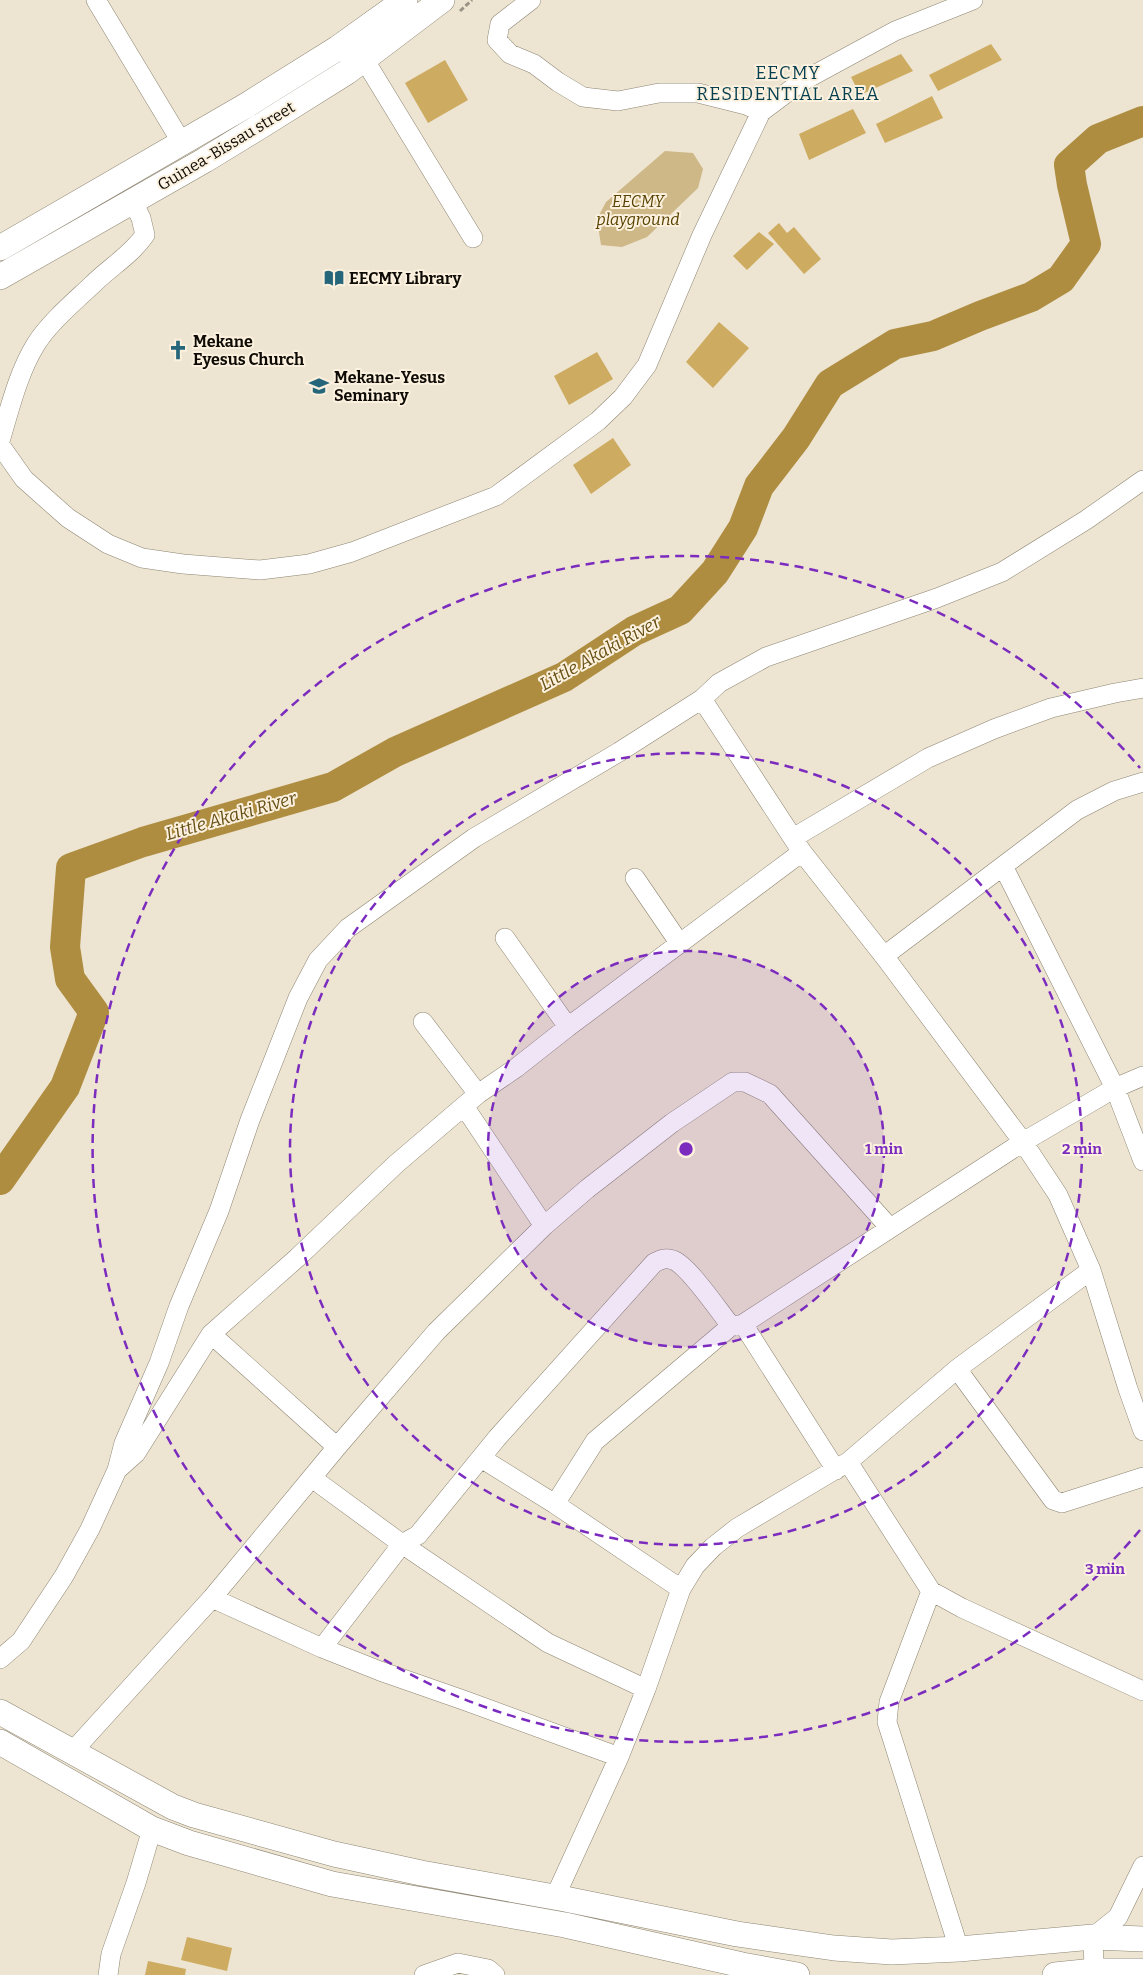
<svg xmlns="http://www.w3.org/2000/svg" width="1143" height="1975" viewBox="0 0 1143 1975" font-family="Bitter,serif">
	<rect width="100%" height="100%" fill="#ede4d1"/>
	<!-- green -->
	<path fill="#cfb887" d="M665,151L693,153L703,169L698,188L647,237L622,247L601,245L597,219L606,202Z"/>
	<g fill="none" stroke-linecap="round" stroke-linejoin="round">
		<!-- river -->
		<path stroke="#ae8d41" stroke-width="30" d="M0,1180L65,1087L94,1012L70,979L65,947L71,868L143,842L333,787L395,752L564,677L634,631L680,610L715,572L743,528L759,486L796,438L830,384L895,344L933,336L980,316L1031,297L1061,279L1086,244L1072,185L1069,165L1098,139L1143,121"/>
	</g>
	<!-- building -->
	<path fill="#cdab60" d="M991,44L1002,60L938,91L929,75Z
		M901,54L913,71L860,95L851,77Z
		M445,60L468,100L428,123L405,83Z
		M932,96L943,118L885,143L876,124Z
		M853,109L866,133L809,160L799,134Z
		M779,223L787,233L794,227L821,259L804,274L768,233Z
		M759,232L774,244L747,270L733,256Z
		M719,322L749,348L713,388L686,362Z
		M597,352L613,379L569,405L554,376Z
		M613,438L631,465L591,494L573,465Z
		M187,1937L232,1948L227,1971L181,1960Z
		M148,1961L186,1969L185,1975H145Z"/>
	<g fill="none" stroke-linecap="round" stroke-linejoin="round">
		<defs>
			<path id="minor" d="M96,0L182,143
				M531,0L500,24L497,40L510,54L534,64L558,82L583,97L618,101L659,93H698L746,105L761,112
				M364,59L473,238
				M0,441C10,408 18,373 36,344C49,323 75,301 92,285C110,267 130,256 145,235L141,218L133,202
				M0,445L24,479L68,518L108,544L142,558L183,564L260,570L309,564L352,552L496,496L598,421L623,397L647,365L702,235L761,112L801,82L895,31L973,0
				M702,699L802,852L884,956L1023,1142L1058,1195L1091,1270L1128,1389L1143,1431
				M793,838L928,758L994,729L1051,708L1115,693L1143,688
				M1003,866L1115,1088L1143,1161
				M635,878L680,944
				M505,938L568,1027
				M884,956L1077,810L1114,791L1143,782
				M423,1022L478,1094
				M464,1106L544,1226
				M743,1324L1023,1142L1115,1088L1143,1076
				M211,1334L337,1447
				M957,1369L1053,1500L1062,1503L1143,1477
				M481,1458L555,1504L681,1589
				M848,1462L931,1591L962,1608L1143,1691
				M117,1470L136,1453L211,1334L297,1258L396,1164L478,1094L516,1068L568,1027L802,852
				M312,1478L402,1544L548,1643L646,1689
				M555,1504L595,1441L731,1326L743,1324L836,1470
				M931,1591L889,1702L887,1722L959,1949
				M212,1598L322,1648L380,1671L466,1701L619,1757
				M322,1648L402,1544L418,1535L497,1438L654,1263C660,1260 665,1257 673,1260C688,1265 719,1311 731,1326
				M0,1659L21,1641L64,1576L90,1529L117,1470L124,1443L159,1363L179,1306L219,1211L250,1120L298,998L318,960L348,928L474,838L619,752L702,699L719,683L766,657L937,598L1002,572L1086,520L1143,480
				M72,1752L212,1598L337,1447L436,1332L544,1226L587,1189L672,1123L733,1082H745L770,1094L890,1228
				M555,1897L619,1757L646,1689L681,1589L695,1566L713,1547L737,1528L848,1462L957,1369L1091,1270
				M1094,1971L1093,1937L1118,1917L1143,1866
				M108,1975L111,1954L136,1883L152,1829
				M424,1975L458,1963L488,1969L495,1975"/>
			<path id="major" d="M0,248L247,105L338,48L405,0
				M0,277L205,160L259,127L347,72L442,0
				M0,1712L173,1807L194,1815L334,1854L421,1873L565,1899L737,1934L834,1948L892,1952L959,1949L1093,1937L1143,1939
				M0,1742L152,1829L189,1843L332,1884L565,1925L742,1965L797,1975
				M1055,1975L1094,1971H1143"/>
		</defs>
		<!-- minor casing -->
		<use href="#minor" stroke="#8d8573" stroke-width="20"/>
		<!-- major casing -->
		<use href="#major" stroke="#8d8573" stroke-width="26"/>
		<!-- path -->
		<path stroke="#9a9486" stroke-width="3" stroke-dasharray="5 2.5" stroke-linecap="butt" d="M460,11L472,0"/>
		<!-- minor -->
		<use href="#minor" stroke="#fff" stroke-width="19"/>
		<!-- major -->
		<use href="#major" stroke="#fff" stroke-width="25"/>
	</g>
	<!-- distance rings -->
	<circle cx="686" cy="1149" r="198" fill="#7b2cbf" fill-opacity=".12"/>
	<g fill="none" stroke="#7b2cbf" stroke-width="2.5" stroke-dasharray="9 6">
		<circle cx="686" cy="1149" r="198"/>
		<circle cx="686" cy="1149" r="396"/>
		<path d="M1140 1530A593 593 0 1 1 1140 768"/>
	</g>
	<!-- icons -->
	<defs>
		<symbol id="library-bare" viewBox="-9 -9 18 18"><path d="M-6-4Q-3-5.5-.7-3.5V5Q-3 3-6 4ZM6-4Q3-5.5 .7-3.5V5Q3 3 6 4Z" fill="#25667a" stroke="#fbf1de" stroke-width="2.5" paint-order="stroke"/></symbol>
		<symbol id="church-bare" viewBox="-9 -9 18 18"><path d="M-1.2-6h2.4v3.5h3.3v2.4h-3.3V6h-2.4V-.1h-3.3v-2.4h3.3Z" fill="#25667a" stroke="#fbf1de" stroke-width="2.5" paint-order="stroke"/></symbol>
		<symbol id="school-bare" viewBox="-9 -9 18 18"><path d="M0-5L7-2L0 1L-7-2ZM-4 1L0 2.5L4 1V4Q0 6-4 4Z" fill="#25667a" stroke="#fbf1de" stroke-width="2.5" paint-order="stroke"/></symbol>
	</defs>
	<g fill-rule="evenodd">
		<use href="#library-bare" x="320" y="264" width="28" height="28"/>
		<use href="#church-bare" x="164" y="336" width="28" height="28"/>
		<use href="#school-bare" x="305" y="372" width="28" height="28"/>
	</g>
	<g text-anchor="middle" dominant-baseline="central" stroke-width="4" stroke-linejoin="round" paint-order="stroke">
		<!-- street labels -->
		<g font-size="16" fill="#0e0b06" stroke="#fbf1de">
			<text transform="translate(226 146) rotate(-31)">Guinea-Bissau street</text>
		</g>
		<!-- park labels -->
		<g font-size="16" font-style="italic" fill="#584101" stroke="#fbf1de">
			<text x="638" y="201">EECMY<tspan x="638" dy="18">playground</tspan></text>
		</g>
		<!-- poi labels -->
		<g font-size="16" font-weight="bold" fill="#0e0b06" stroke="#fbf1de" text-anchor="start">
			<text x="349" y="278">EECMY Library</text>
			<text x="193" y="341">Mekane<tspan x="193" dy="18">Eyesus Church</tspan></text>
			<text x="334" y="377">Mekane-Yesus<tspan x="334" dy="18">Seminary</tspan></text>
		</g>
		<!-- neighbourhood labels -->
		<g font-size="18" letter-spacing="1" fill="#063f4f" stroke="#fbf1de">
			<text x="788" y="73">EECMY<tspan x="788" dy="21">RESIDENTIAL AREA</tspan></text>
		</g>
		<!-- water labels -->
		<g font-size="18" font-style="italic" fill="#685016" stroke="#fbf1de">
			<text transform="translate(600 653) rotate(-29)">Little Akaki River</text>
			<text transform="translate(231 816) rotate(-16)">Little Akaki River</text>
		</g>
	</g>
	<circle cx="686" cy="1149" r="8" fill="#7b2cbf" stroke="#fbf1de" stroke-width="2.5"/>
	<g font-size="15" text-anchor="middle" font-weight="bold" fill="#7b2cbf" stroke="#fbf1de" stroke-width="4" stroke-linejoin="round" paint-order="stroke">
		<text x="884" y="1154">1 min</text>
		<text x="1082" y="1154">2 min</text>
		<text x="1105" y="1574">3 min</text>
	</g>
</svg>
